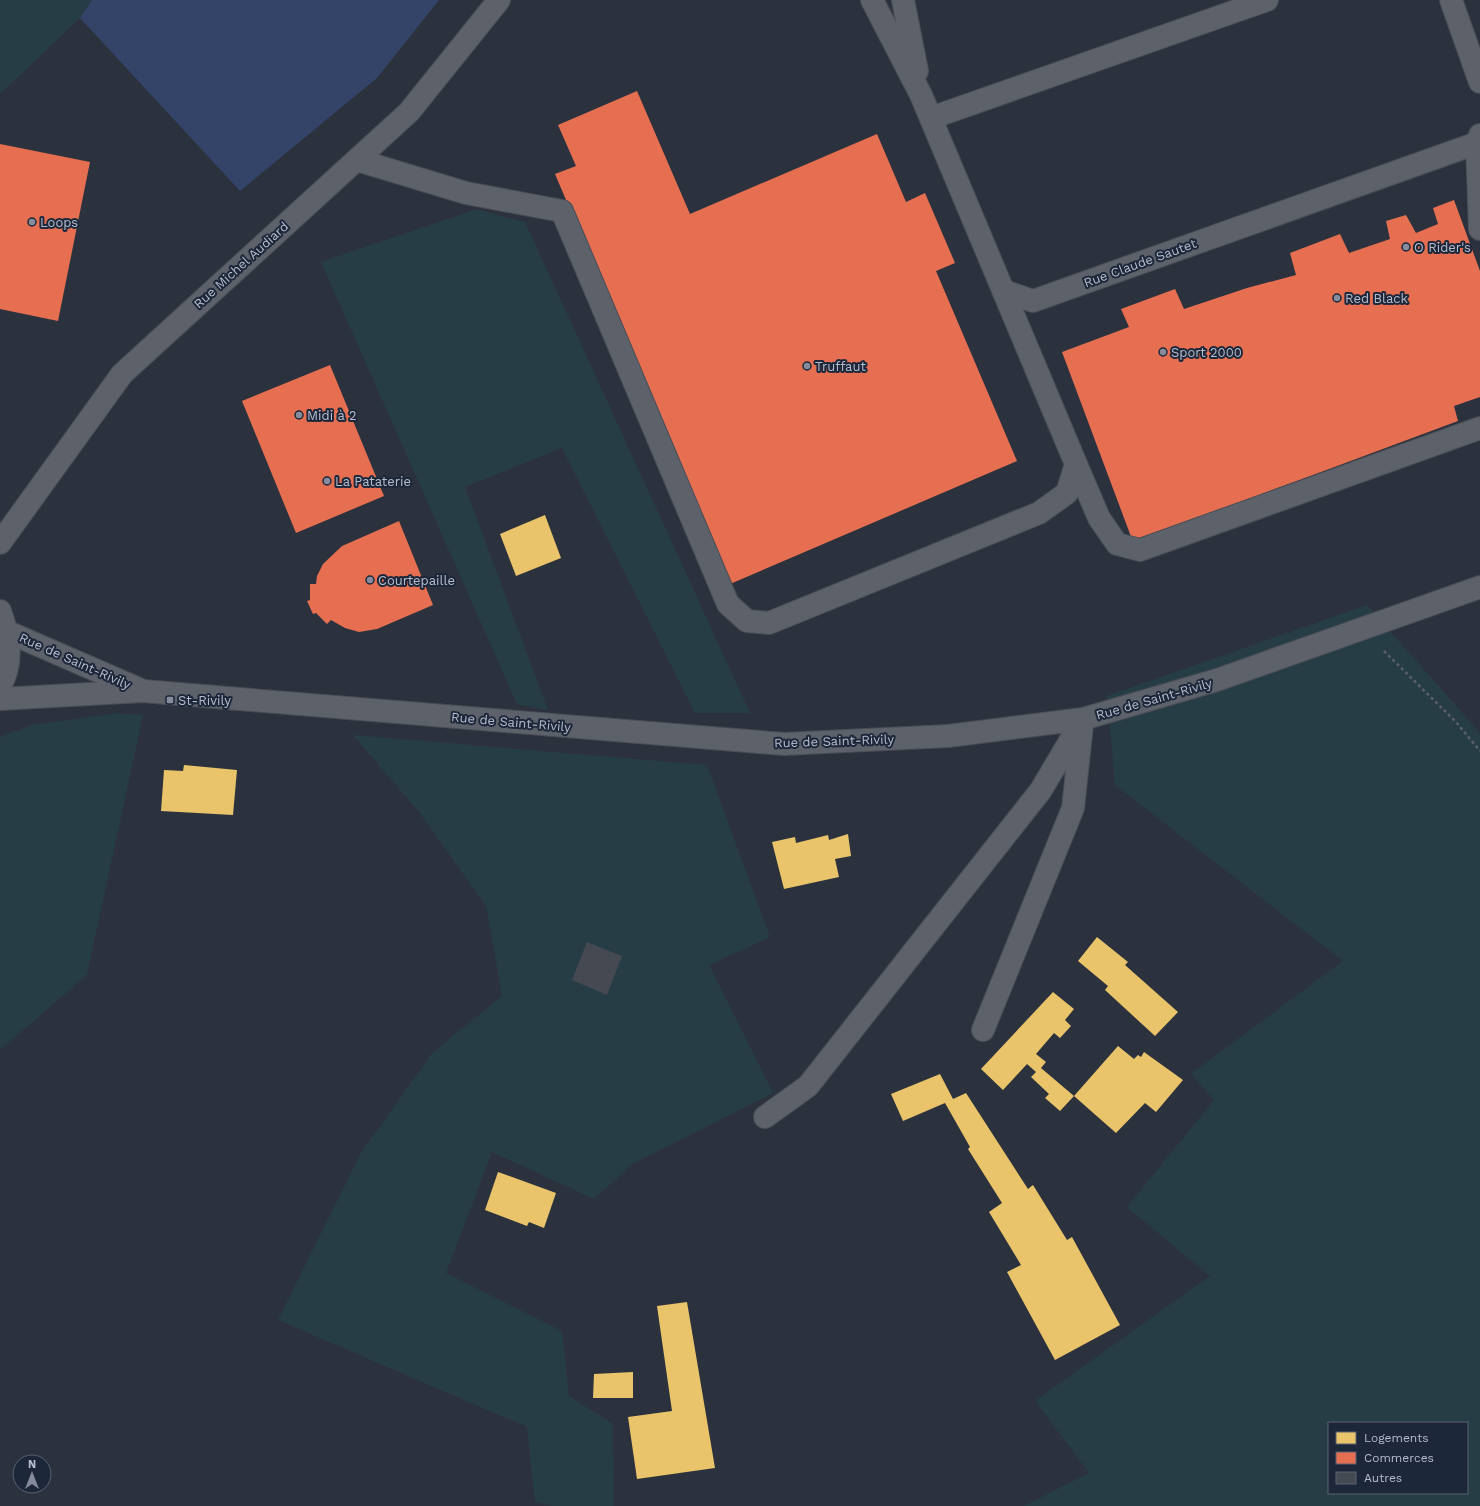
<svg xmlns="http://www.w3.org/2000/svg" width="1480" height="1506" viewBox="0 0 1480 1506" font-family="'Work Sans',sans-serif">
	<rect width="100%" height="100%" fill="#2c323d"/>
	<!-- green -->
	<path fill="#273d45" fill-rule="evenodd" d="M0,0H92L80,18L0,94Z
		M477,209L525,222L750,713H695L562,448L465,487L548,710L517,704L321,262Z
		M1367,605L1480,733V1506H1024L1089,1473L1035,1401L1210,1276L1127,1207L1214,1100L1191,1074L1343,961L1115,785L1107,696ZM1329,1423H1467V1493H1329Z
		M118,713L143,715L87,975L0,1050V737L32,725Z
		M353,735L707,765L770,937L709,965L773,1093L634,1163L594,1199L492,1152L446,1273L562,1331L569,1396L613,1424L614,1506H553L535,1502L527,1427L278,1320L361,1153L432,1053L502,996L486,906L419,812Z"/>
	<!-- water -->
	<path fill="#334468" d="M92,0H439L377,78L240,191L80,18Z"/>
	<!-- homes -->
	<path fill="#e9c46a" d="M545,515L561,558L516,576L500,534Z
		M184,765L237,770L233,815L161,811L164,770L183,771Z
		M848,834L851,856L835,859L839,877L784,889L772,842L795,837L796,843L828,835L829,840Z
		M1097,937L1128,962L1125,965L1178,1012L1155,1036L1105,990L1108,986L1078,961Z
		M1053,992L1074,1009L1065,1020L1071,1026L1060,1038L1054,1033L1036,1054L1046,1062L1041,1068L1074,1096L1060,1111L1045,1098L1049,1094L1031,1077L1036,1072L1027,1064L1003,1090L981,1069Z
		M1118,1046L1134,1059L1138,1055L1141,1057L1144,1052L1183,1080L1156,1112L1145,1103L1116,1133L1074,1096Z
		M940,1074L953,1099L966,1093L1028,1189L1033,1185L1067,1240L1072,1237L1120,1325L1055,1360L1007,1272L1021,1265L989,1212L1002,1203L968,1149L970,1147L945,1103L903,1121L891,1094Z
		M498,1172L556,1193L544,1228L529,1222L527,1226L485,1210Z
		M687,1302L715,1468L637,1479L628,1417L672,1411L657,1306Z
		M633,1372V1398H593L594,1374Z"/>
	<!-- shops -->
	<path fill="#e76f51" d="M637,91L690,214L877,134L906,202L925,193L955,263L936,271L1017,461L730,584L555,174L576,166L558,125Z
		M0,144L90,162L58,321L0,309Z
		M1454,200L1480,271V397L1454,406L1458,421L1133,542L1062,352L1129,327L1121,309L1175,289L1184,309L1247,288L1296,275L1290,253L1340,234L1349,253L1390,239L1386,221L1406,215L1416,233L1438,224L1433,208Z
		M330,365L384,496L296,533L242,401Z
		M399,521L433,605L377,629L359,632L345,628L331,620L327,624L316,613L313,614L307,601L310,600V584H316L317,576L323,564L342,546Z"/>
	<!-- building -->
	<path fill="#444952" d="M587,942L622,956L607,995L572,980Z"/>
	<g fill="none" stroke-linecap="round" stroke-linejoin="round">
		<defs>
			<path id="minor" d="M903,0L917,71
				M1451,0L1480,82
				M931,118L1267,0
				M1480,135L1477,143L1480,229
				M357,160L466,193L562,211L728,604L747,621L769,623L1039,513L1067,493L1076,464L921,95L872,0
				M1004,291L1033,301L1477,143
				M1076,464L1099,518L1117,544L1140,550L1480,428
				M0,543L122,374L409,112L499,0
				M0,611C9,636 14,662 0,686
				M8,632L139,689
				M0,699L143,691L784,744L948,736L1083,719L1217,680L1480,587
				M983,1030L1073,808L1082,725
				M765,1117L808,1086L1041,790L1083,719"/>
		</defs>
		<!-- minor casing -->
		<use href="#minor" stroke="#494d56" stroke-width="24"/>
		<!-- path -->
		<path stroke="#5a5f68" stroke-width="2.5" stroke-dasharray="3 3" stroke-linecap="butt" d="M1384,651L1456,722L1480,751"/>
		<!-- minor -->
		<use href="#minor" stroke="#5d616a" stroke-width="22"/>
	</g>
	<!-- markers -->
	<g fill="#868c9b" stroke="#1d273a" stroke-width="1.5">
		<circle cx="32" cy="222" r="4"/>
		<circle cx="1406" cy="247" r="4"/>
		<circle cx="1337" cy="298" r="4"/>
		<circle cx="1163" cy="352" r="4"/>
		<circle cx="807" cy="366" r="4"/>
		<circle cx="299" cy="415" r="4"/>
		<circle cx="327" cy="481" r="4"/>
		<circle cx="370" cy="580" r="4"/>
		<rect x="166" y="696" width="8" height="8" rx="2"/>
	</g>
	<g text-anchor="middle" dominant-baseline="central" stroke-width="4" stroke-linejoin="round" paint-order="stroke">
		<!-- poi labels -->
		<g font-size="13" fill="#b6bdce" stroke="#1d273a" text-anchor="start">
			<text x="40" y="222">Loops</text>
			<text x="1414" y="247">O Rider's</text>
			<text x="1345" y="298">Red Black</text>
			<text x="1171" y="352">Sport 2000</text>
			<text x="815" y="366">Truffaut</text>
			<text x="307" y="415">Midi à 2</text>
			<text x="335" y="481">La Pataterie</text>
			<text x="378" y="580">Courtepaille</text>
			<text x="178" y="700">St-Rivily</text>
		</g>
		<!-- street labels -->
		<g font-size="13" fill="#b6bdce" stroke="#1d273a">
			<text transform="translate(1140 263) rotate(-20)">Rue Claude Sautet</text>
			<text transform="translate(241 265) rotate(-42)">Rue Michel Audiard</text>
			<text transform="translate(75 661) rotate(24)">Rue de Saint-Rivily</text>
			<text transform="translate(1154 699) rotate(-16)">Rue de Saint-Rivily</text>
			<text transform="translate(511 722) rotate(5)">Rue de Saint-Rivily</text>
			<text transform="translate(834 741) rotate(-2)">Rue de Saint-Rivily</text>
		</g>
	</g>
	<!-- legend -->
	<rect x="1328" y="1422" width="140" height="72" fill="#1d273a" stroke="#5a6375"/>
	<rect x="1336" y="1432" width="20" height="12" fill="#e9c46a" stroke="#5a6375"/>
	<text x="1364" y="1442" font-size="12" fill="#b6bdce">Logements</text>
	<rect x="1336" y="1452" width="20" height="12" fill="#e76f51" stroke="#5a6375"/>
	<text x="1364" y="1462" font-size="12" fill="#b6bdce">Commerces</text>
	<rect x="1336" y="1472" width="20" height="12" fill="#444952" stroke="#5a6375"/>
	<text x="1364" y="1482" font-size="12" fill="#b6bdce">Autres</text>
	<!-- north arrow -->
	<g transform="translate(32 1474)"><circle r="19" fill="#1d273a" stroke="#5a6375"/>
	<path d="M0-3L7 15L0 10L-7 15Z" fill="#868c9b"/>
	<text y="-6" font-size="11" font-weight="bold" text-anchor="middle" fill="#b6bdce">N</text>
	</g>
</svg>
